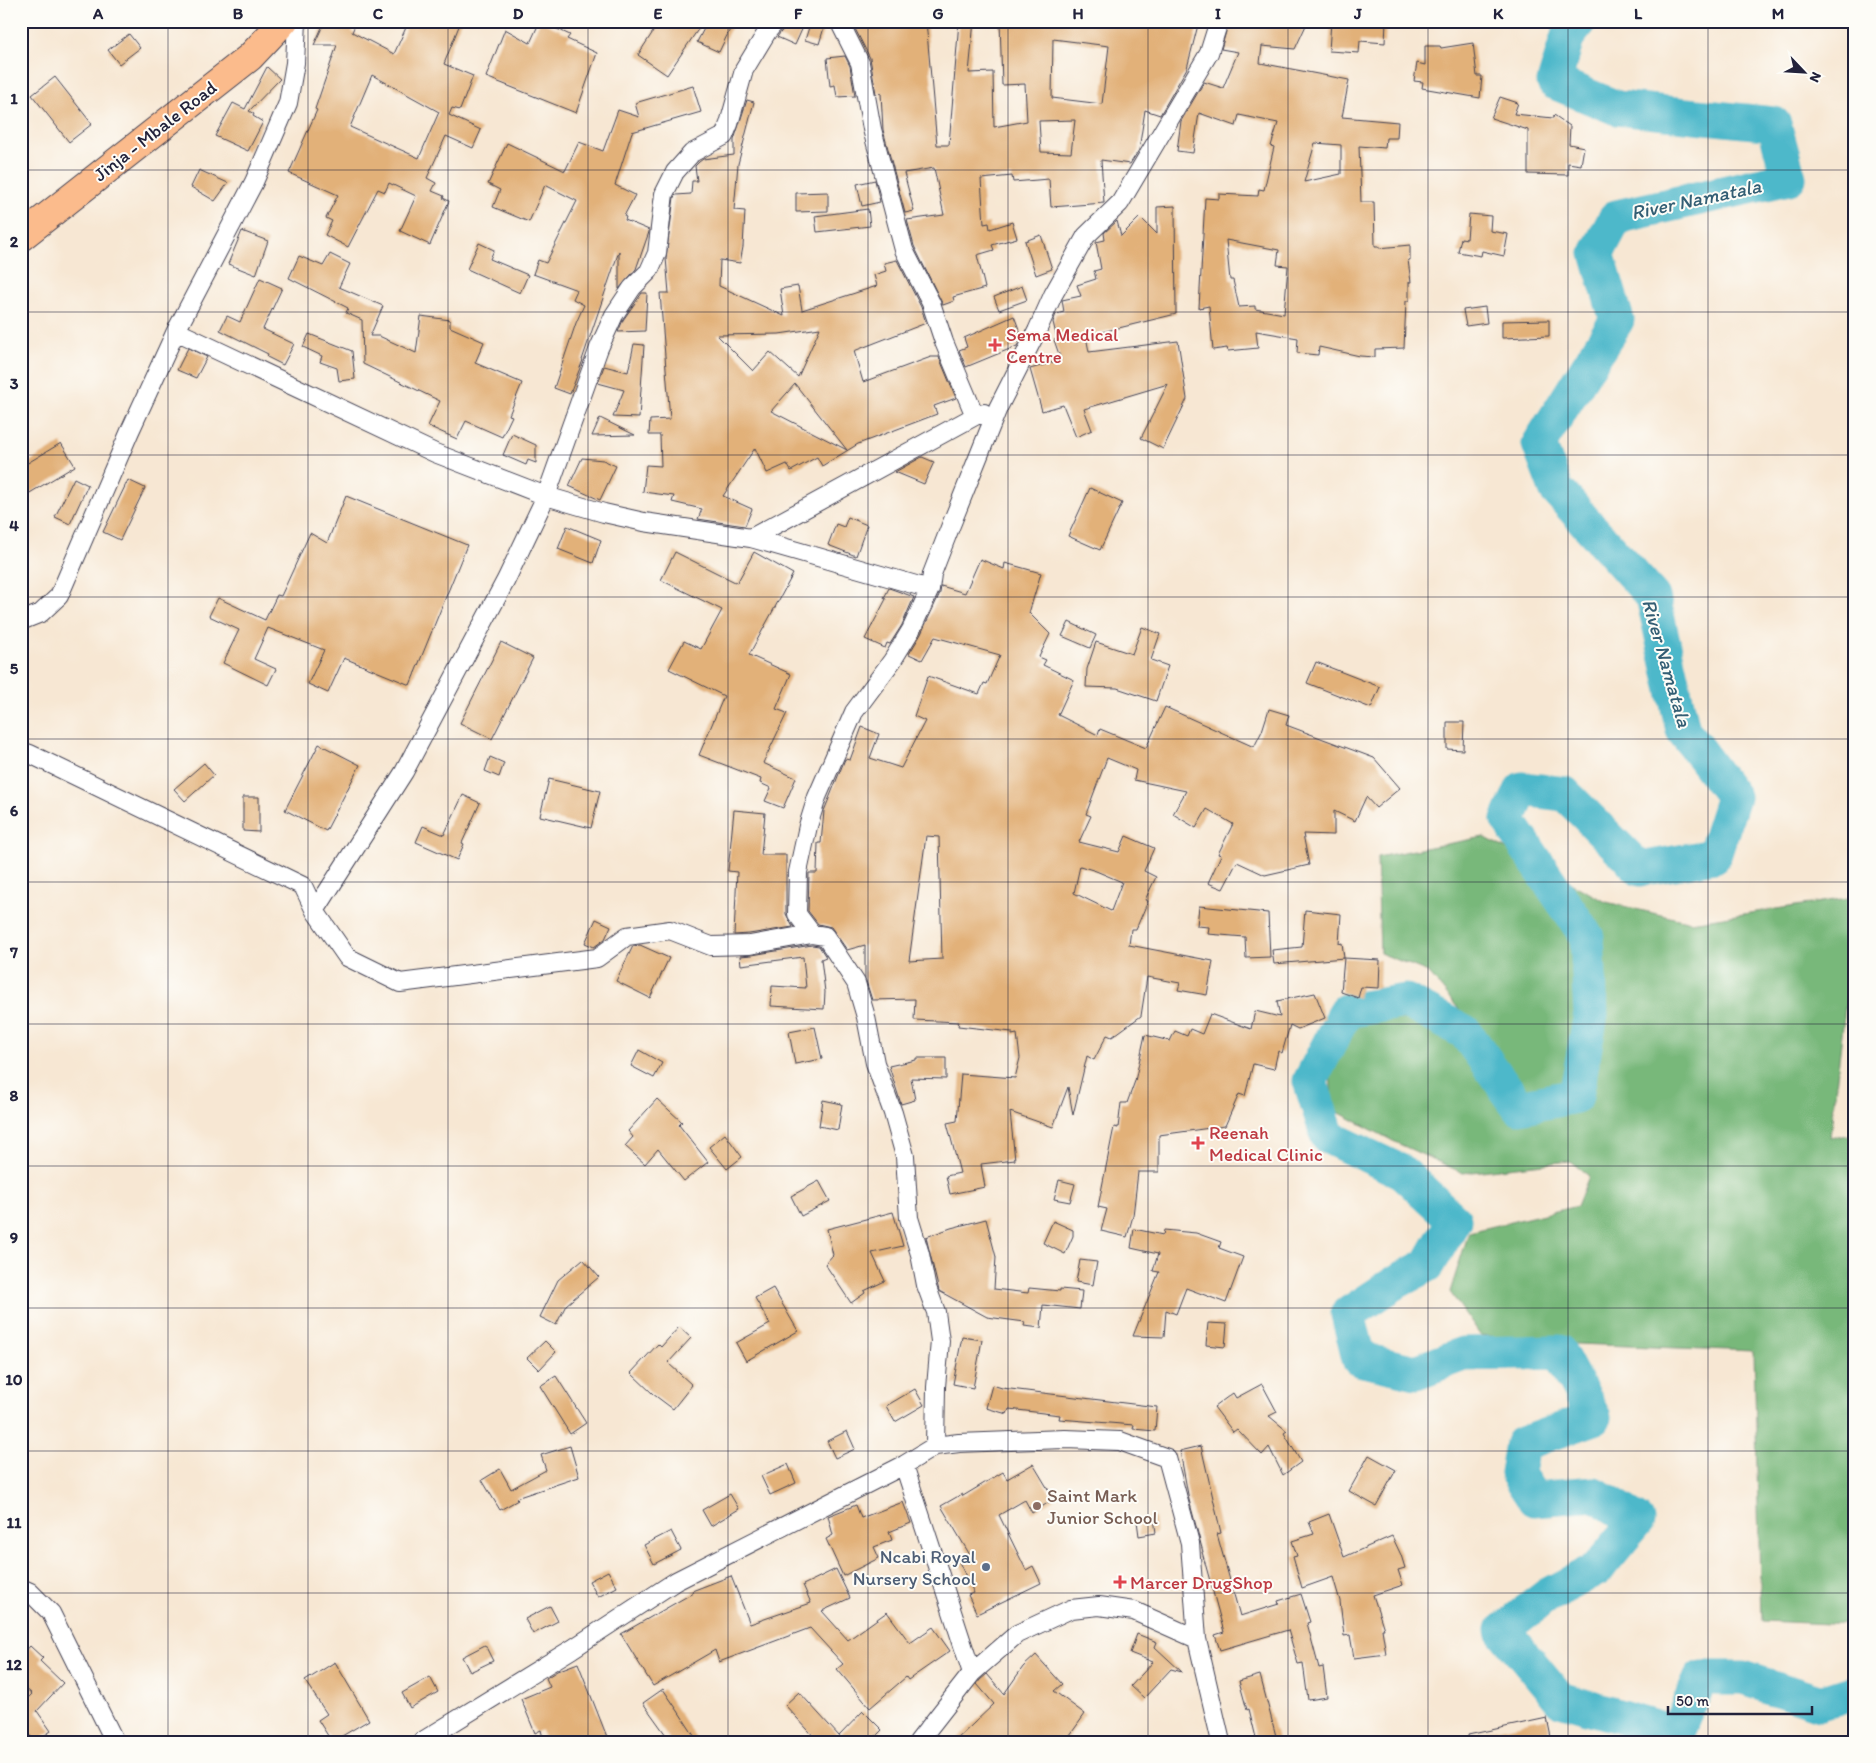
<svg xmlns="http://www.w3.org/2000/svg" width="1876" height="1763" viewBox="0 0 1876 1763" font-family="Itim,sans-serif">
	<rect width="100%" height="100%" fill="#fdfcf7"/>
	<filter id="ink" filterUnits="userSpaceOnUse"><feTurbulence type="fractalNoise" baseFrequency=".02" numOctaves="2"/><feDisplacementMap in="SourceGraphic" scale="10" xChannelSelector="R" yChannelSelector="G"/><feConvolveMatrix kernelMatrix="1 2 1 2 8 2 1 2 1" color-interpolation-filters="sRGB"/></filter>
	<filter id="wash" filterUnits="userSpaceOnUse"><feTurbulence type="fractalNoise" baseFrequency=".0096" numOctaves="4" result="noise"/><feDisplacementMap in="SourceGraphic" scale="20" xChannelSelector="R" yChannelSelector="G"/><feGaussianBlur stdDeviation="1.12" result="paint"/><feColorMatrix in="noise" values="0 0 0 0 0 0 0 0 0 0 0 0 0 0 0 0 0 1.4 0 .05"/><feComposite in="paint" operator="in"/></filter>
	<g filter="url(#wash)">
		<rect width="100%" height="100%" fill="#f7e7d3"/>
		<!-- forest -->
		<path fill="#78b87a" stroke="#4d6d5a" d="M1484,837L1606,902L1691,922L1855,897V964L1850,965L1830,1138L1855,1134V1625L1761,1621L1754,1351L1551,1343L1480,1335L1450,1292L1469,1232L1577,1206L1589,1176L1570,1161L1463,1173L1397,1143L1332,1109L1330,1065L1349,1030L1373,1017L1418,1020L1454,1034L1500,1096L1515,1077L1428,972L1380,953L1377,857Z"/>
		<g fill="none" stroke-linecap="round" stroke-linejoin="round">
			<!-- stream -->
			<path stroke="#4db8ca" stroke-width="5.5" d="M1670,1742L1676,1733"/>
			<!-- river -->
			<path stroke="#4db8ca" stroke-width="35" d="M1580,21L1568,36L1554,82L1617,108L1774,124L1789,178L1616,217L1597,253L1617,320L1539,444L1556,489L1653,597L1683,730L1733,797L1714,856L1640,869L1565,794L1522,789L1508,820L1587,937L1591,1014L1576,1096L1519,1107L1465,1032L1406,1001L1346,1011L1310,1081L1328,1137L1402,1172L1454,1220L1428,1265L1398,1281L1348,1314L1359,1359L1416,1372L1464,1354L1559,1352L1594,1418L1522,1444L1517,1473L1534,1499L1595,1494L1637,1521L1597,1569L1548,1595L1503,1630L1560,1699L1676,1733L1701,1678H1743L1821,1703L1855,1692"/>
		</g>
		<g id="blocks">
			<!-- building -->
			<path fill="#e2b179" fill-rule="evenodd" d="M325,21H357L352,32L394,54L409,21H461L444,64L473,76L460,110L452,108L449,115L481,130L473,148L446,136L427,178L436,183L432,191L444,196L443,198L449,201L430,245L400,231L416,196L389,183L385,192L378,189L348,247L325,235L332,221L326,218L338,195L289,173L317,110L315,109L337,45H314ZM372,75L439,112L419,158L350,127Z
				M540,21L570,35L567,39L597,53L576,113L486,77L505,29L530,43Z
				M660,21H686L699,28L667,75L638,55Z
				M708,21H734L719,52L697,42Z
				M786,21H794L804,25L795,45L777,37L784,28Z
				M811,21H826L819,44L805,40Z
				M851,21H926L937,145H949L959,21H974L969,73L993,72L994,127L1027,121L1025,84L1002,85L1000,21H1199L1187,68L1160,115L1145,110L1139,150L1130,164L1101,160L1104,203L1051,207L1049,179L1013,182L1012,176L981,179L984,224L989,223L990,229L1012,222L1017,238L992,245L994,250L977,255L985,288L953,297L954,301L943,305L914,246L907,220L944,215L934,168L904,173L914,211L905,213L883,130L881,93L876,94L870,58ZM1053,39L1109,46L1102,104L1052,98ZM1075,120L1071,153L1041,152L1039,121Z
				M1229,21H1308L1295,49L1262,46L1260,63L1349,80L1342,117L1398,122L1397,138H1386L1385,148L1359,146L1361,202H1374L1375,246H1379V248L1410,245V260H1408L1411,282H1409V301H1406L1404,348L1375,349V357L1360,356L1319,347L1318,355L1297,353L1298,338L1256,331L1258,348L1228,351L1227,348L1213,350L1209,306L1199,308L1205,198L1219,199V194L1258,196L1259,189L1264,190L1274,147L1271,146L1278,123L1239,115L1236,126L1199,113L1193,153L1177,151L1181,121L1204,82L1223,88L1238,52L1221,49ZM1315,143L1341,145V174L1304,182ZM1226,240L1279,250L1277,265L1288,266L1284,314L1255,309V306L1239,307L1233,280H1230Z
				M1331,21H1386L1385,43L1360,41L1359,53L1329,51Z
				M129,34L140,48L119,64L108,50Z
				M1473,43L1477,76H1482L1480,98L1422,88L1423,82L1414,81L1417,63L1425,65V46H1440L1441,48Z
				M845,56L850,66L855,96L837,97L835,85L830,86L827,58Z
				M267,67L280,79L249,111L254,114L253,116L263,122L248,151L215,136L233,103L245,109Z
				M55,77L92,124L69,142L32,95Z
				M693,86L701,112L632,132L615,185L635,195L624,216L626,217L625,220L649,230V232L636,269L619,289V251L582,360H583L570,394L554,388L576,323L584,305L573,299L577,290L533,274L538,260L546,263L577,201L545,185L529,222L493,207L500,190L488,184L507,143L565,171L579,142L603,151L618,110L639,117L635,103Z
				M1500,97L1518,103L1514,114L1553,118L1554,115L1570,126L1569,144L1584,147L1581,165L1568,163V175L1528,174V130L1491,118Z
				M747,100L754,102L738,164L734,210L745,211L743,247L740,263L720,260L719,286L784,316L780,289L798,286L802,310L877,286L874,275L886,271L884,263L897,260L921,307L926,323L854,351L863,382L931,357H939L956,398L934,406L937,414L858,444L822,466L817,457L791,471L787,464L767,473L755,448L723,496L752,509L745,526L698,519L702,509L672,502L674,496L643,492L646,465L661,466L660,435H649L650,420L670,419L660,293H669L666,258L674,197L676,195L691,194L692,181H697L695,166L699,162L703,159L734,155V140ZM820,328L798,377L770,352L753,371L717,335L779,334ZM795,384L847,450L771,411Z
				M199,170L228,183L215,201L191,187Z
				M875,180L880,202L862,206L857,184Z
				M828,192V211L796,212V193Z
				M1175,206L1176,314L1086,336L1089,352L1178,341L1187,399L1163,449L1141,438L1168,384L1084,409L1092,430L1076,437L1063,405L1042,411L1030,369L1061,360L1054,340L1057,339L1053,322L1056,314L1064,312L1062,300L1081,296L1077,285L1096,279L1094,271L1101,269L1096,242L1105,240L1104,233L1117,221L1121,236L1140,217L1157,234V207Z
				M868,209L870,226L817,232L815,216Z
				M1469,214L1491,216L1490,231L1508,234L1504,256L1482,251L1481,256L1458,252L1461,238L1467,239Z
				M242,231L268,241L256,275L228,264Z
				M1041,235L1052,269L1036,275L1025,241Z
				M479,243L494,250L490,259L528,275L520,293L467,269Z
				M330,254L350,264L339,287L383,306L370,336H379L416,353L421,316L450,320V327L484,342L475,363L522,383L509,415L512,416L502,437L466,421L457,439L428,426L440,401L363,364L362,320L346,313L348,308L289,278L299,256L323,266Z
				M260,278L282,288L263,329L294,344L283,365L267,357L268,354L220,330L227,316L240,322Z
				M1022,286L1027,300L999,310L994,297Z
				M642,293H647L645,331L618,332L623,320Z
				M1485,307L1487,323L1466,326L1463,310Z
				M1014,316L1022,337L1017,346L966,367L959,350L967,347L964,338Z
				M1549,320V336L1502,338V321Z
				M309,334L352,351L355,379L339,381L337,368L320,362L322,356L303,347Z
				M634,344L644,345L639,418L613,417L624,390L598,383L604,366L628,372Z
				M188,348L207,357L196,378L177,370Z
				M600,418L635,435L592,436Z
				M512,434L536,445V463L528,460L526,465L503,455Z
				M61,443L75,466L28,494L21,482V467Z
				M922,457L934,462L924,484L895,472Z
				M582,458L603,460L616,466L600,500L569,486Z
				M74,478L88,485L70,524L55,517Z
				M128,480L145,488L120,540L103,532Z
				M1090,488L1122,503L1100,550L1068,536Z
				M346,496L467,545L410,685L344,658L328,693L308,684L324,650L268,628L254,659L276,669L268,685L223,663L239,630L209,616L218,598L265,620L277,595L281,596L310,533L327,543Z
				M848,517L867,525L856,556L828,545L836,524L844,527Z
				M567,526L601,540L593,563L558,549Z
				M675,552L737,583L754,552L793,574L749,655L791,674L776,709L787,713L763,763L796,778L783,808L765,801L771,788L760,783L761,779L699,755L724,696L669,669L684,641L701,649L722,610L661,580Z
				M980,559L1004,569L1005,563L1041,573L1029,613L1050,634L1039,657L1046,660L1043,665L1074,680L1058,715L1098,735L1100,729L1146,748L1165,707L1254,747L1262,731L1269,709L1289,715L1286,725L1374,758L1400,788L1376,808L1366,797L1355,821L1334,811V835L1303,834L1309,865L1265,875L1237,862L1223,889L1208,883L1221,855L1218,854L1233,824L1207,809L1196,828L1173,814L1186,791L1134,780L1136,770L1107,758L1086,814L1091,816L1079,842L1119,852L1126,836L1154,848L1144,871L1156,877L1145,900L1148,901L1136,929H1131L1129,945L1213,961L1207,995L1178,990L1180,983L1147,977L1141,1016L1112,1037L1107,1035L1094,1060L1087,1056L1073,1115L1068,1087L1053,1127L1010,1112L1015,1160L981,1164L985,1187L950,1194L946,1176L960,1173L947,1123L957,1121L961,1074L1015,1078L1020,1058L1017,1034L1012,1035V1032L958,1026L959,1022L914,1020L915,999L872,1000L865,978V945L847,950L831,927L818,924L808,911L809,873H817L818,843H821L824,811L845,759L850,760L862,727L879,734L870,758L901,768L925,721L914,716L928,676L979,694L984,683L987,684L1000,655L935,637L922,660L909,654L921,634L940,593L941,586L965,593ZM926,836L939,837L942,959L909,961ZM1080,866L1096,871L1122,882L1111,911L1074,893Z
				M889,588L914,597L902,625L890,644L887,643L885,648L865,639L886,599L884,598Z
				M1069,622L1096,635L1090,648L1062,636Z
				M1142,627L1160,634L1151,660L1168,666L1156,701L1117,688L1086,687L1087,669L1096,642L1132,654Z
				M501,642L533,658L492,739L460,723Z
				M1316,662L1380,687L1371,708L1307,683Z
				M1447,722H1464L1463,750L1447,749Z
				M319,744L360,765L326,831L285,810Z
				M490,757L504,763L499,777L485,771Z
				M204,763L214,775L185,801L174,789Z
				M549,779L600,791L591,828L540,816Z
				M463,795L480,803L462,843L464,844L457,860L416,842L423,826L444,835Z
				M243,797H259V832L243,831Z
				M734,810L765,813L761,855H786V914L793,927L749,934L734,935L737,872L728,871Z
				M1199,906L1268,913L1270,957L1246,958L1245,937L1208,934L1209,927L1197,926Z
				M1305,910L1341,914L1339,944L1342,943L1344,958L1274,964L1272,950L1302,947Z
				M596,919L611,926L605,939L594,947L585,943Z
				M640,945L669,958L650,998L616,981L633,946Z
				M812,945L819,946L826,957L821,959L825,992L824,1009L771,1006L772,986L806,988L803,957L741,965L740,956L752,955Z
				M1344,958L1380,960L1379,988L1361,987L1358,998L1341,992Z
				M1315,993L1325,1018L1298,1029L1290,1025L1282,1053L1278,1051L1274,1069L1253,1064L1245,1096L1239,1094L1225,1126L1159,1135V1172H1138L1133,1216L1127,1237L1101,1231L1107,1209L1098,1207L1114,1127L1118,1128L1121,1103H1127L1135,1081L1145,1035L1170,1041L1175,1031L1187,1036L1190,1029L1202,1034L1210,1014L1251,1029L1255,1011L1280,1017L1277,1001Z
				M815,1027L822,1059L795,1064L789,1032Z
				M639,1050L662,1063L654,1078L631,1066Z
				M916,1058H946V1079L911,1078L915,1100L901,1104L889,1066L916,1060Z
				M657,1099L682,1122L679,1125L708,1162L684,1181L658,1149L645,1164L625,1146L633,1137L628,1131Z
				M823,1100L842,1104L838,1130L819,1126Z
				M725,1134L742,1157L727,1169L709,1147Z
				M1059,1180L1075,1184L1070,1202L1054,1199Z
				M819,1181L830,1201L801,1216L791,1196Z
				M893,1212L903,1246L872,1253L885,1281L864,1291L865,1293L851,1303L825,1264L833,1255L827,1229Z
				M986,1219L996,1257L994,1289L1028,1293L1029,1288L1060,1291V1289L1082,1291L1080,1309L1043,1305L1041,1328L1024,1326L1025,1322L987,1317L939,1291L926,1237L951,1228Z
				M1053,1221L1073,1230V1236L1065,1254L1043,1243Z
				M1134,1229L1163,1235L1164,1230L1196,1233L1221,1242L1219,1248L1243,1257L1226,1303L1186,1288L1176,1314L1166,1310L1164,1337L1133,1336L1159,1272L1153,1271L1158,1254L1131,1248Z
				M583,1259L599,1277L566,1305L556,1325L540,1317L558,1280Z
				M1080,1260L1097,1262L1093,1285L1076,1282Z
				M773,1288L798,1331L746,1361L736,1343L770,1324L755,1298Z
				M1208,1323L1227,1324L1225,1347L1206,1345Z
				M679,1327L691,1338L668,1363L692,1385L673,1409L653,1394L631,1373L658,1344L661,1347Z
				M962,1337L982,1340L973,1388L953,1384Z
				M545,1341L556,1352L539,1370L527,1358Z
				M556,1376L586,1423L570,1434L540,1386Z
				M1262,1384L1277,1412L1269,1416L1287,1431L1284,1433L1301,1462L1283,1475L1269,1447L1262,1455L1237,1429L1233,1432L1214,1407L1233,1393L1236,1398Z
				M992,1385L1002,1388L1157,1407L1155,1431L1133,1429L1134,1425L1059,1419L1060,1415L1009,1409L1007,1414L986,1408Z
				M915,1389L924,1405L895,1422L886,1406Z
				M847,1431L855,1449L835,1458L827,1441Z
				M570,1446L579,1477L516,1498L518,1500L500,1510L482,1480L500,1469L511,1489L546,1470L541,1455Z
				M1201,1446L1221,1533L1217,1534L1240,1616L1279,1604L1278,1601L1301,1594L1310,1622L1307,1623L1319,1668L1323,1667L1327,1697L1308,1700L1303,1663L1298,1664L1288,1630L1220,1650L1215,1635L1224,1632L1202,1552H1203L1189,1500L1180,1451Z
				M1369,1455L1396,1470L1376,1506L1349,1491Z
				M788,1464L796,1483L770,1495L761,1476Z
				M1033,1464L1054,1499L1032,1513L1025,1500L999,1515L1026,1570L1033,1566L1041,1583L977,1614L968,1595L974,1593L958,1560L970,1555L941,1506L962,1494L963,1496L1003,1472L1007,1479Z
				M730,1494L739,1509L711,1526L702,1510Z
				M903,1502L911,1523L889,1532L892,1540L874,1547L879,1558L843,1576L826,1539L833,1535L828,1516L856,1505L861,1518Z
				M1329,1514L1344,1557L1392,1536L1401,1555L1405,1568L1398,1570L1403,1585L1373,1595L1384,1629H1382L1386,1654L1354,1658L1350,1635L1344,1636L1340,1601L1333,1577L1302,1588L1293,1557L1297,1556L1292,1541L1314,1534L1309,1522Z
				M1154,1518L1156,1533L1139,1536L1137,1521Z
				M671,1531L681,1550L654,1564L644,1545Z
				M836,1569L850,1598L822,1611L848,1640L887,1612L910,1643L933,1627L950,1651L908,1680L906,1677L870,1708L837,1669L843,1664L810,1628L719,1662L715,1650L653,1686L621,1634L693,1593L692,1591L731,1576L750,1624L811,1603L803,1585Z
				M608,1571L617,1587L598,1597L589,1581Z
				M550,1606L558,1621L533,1634L525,1619Z
				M1137,1634L1157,1642L1155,1647L1182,1672L1171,1669L1144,1698L1131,1686L1153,1662L1130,1653Z
				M485,1645L493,1661L470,1672L462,1657Z
				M30,1646L43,1658L40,1661L63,1683L37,1711L51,1731L35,1742L22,1725L21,1726V1688L28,1698L32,1694L21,1684V1656Z
				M1036,1655L1062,1684L1054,1691L1085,1714L1065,1742H954L994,1704L977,1684L980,1680L987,1674L1004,1694L1023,1667Z
				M335,1662L369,1720L332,1742L318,1720L327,1714L305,1681Z
				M578,1663L609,1742H544L541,1730L535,1733L521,1699L550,1687L546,1678L557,1671Z
				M1260,1675L1277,1740L1268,1742H1257L1249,1709L1247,1710L1239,1681Z
				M430,1677L438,1692L410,1708L402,1693Z
				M663,1689L678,1711L698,1742H671L643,1703Z
				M799,1692L839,1736L863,1711L882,1730L870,1742H819L785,1705Z
				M1547,1718L1552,1742H1469L1468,1735Z"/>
		</g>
	</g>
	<g filter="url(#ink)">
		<use href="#blocks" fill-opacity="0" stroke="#424052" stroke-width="1"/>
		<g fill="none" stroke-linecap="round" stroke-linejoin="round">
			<defs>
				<path id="minor" d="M839,21L860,63L872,129L904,250L931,303L944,342L975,416
					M176,331L435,453L546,496L604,513L644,522L751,538L930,589
					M751,538L975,416L984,413
					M21,621L41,613L59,596L130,431L176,331L254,182L288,103L295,63L297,21
					M21,751L30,754L303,886L315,911L347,957L400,983L597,958L627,936L670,930L711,946L750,945L812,934
					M315,911L404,772L506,580L546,496L599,348L614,315L632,288L649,271L657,253L664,194L675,172L692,153L724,136L729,124L744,70L767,32L776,21
					M935,1446L936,1387L940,1341L936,1312L926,1285L920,1254L909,1218L905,1156L893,1113L875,1063L866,1017L856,983L825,936L812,934L797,914L798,872L808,826L817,797L854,712L892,661L911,630L930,589L932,574L951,525L998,408L1037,331L1053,295L1086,236L1120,203L1209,53L1219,21
					M904,1465L972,1673
					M21,1588L30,1592L51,1613L115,1742
					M421,1742L572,1649L676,1581L904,1465L935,1446L959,1443L1065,1439L1120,1441L1167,1458L1190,1543L1197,1639
					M918,1742L972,1673L1017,1634L1071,1609L1099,1606L1134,1611L1197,1639L1221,1742"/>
				<path id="primary" d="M21,237L250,57L284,21"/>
			</defs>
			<!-- minor casing -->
			<use href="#minor" stroke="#424052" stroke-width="20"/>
			<!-- primary casing -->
			<use href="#primary" stroke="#424052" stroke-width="30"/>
			<!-- minor -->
			<use href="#minor" stroke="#fff" stroke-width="18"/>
			<!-- primary -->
			<use href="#primary" stroke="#fbbb8c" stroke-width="28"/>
		</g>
	</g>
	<!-- grid -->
	<path fill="none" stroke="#22223b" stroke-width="1" stroke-opacity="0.55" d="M168,21V1742M308,21V1742M448,21V1742M588,21V1742M728,21V1742M868,21V1742M1008,21V1742M1148,21V1742M1288,21V1742M1428,21V1742M1568,21V1742M1708,21V1742M21,170H1855M21,312H1855M21,455H1855M21,597H1855M21,739H1855M21,882H1855M21,1024H1855M21,1166H1855M21,1308H1855M21,1451H1855M21,1593H1855"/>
	<!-- markers -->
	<g fill="#e0444e" stroke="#fdfcf7" stroke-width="2">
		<path d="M992.5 337.5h5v5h5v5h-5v5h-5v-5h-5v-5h5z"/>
		<path d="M1195.5 1135.5h5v5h5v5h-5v5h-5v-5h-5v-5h5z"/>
		<path d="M1117.5 1574.5h5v5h5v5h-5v5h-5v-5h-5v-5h5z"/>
	</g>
	<circle fill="#8d6e63" stroke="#fdfcf7" stroke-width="2" cx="1037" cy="1506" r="5"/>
	<circle fill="#5c6f8a" stroke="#fdfcf7" stroke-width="2" cx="986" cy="1567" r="5"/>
	<g text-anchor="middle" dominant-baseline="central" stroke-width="4" stroke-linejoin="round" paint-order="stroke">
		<!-- street labels -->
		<g font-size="19" fill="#22223b" stroke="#fdfcf7">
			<text transform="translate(155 131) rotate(-38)">Jinja - Mbale Road</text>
		</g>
		<!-- health labels -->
		<g font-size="19" fill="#be3a42" stroke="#fdfcf7" text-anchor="start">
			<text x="1006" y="334">Sema Medical<tspan x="1006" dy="22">Centre</tspan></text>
			<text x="1209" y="1132">Reenah<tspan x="1209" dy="22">Medical Clinic</tspan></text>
			<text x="1130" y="1582">Marcer DrugShop</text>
		</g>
		<!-- education labels -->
		<g font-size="19" fill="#785e54" stroke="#fdfcf7" text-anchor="start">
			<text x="1047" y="1495">Saint Mark<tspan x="1047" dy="22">Junior School</tspan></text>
		</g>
		<!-- service labels -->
		<g font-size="19" fill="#4e5e75" stroke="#fdfcf7" text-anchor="end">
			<text x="976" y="1556">Ncabi Royal<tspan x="976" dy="22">Nursery School</tspan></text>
		</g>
		<!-- water labels -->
		<g font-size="20" font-style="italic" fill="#335e74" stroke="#fdfcf7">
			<text transform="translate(1696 199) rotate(-12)">River Namatala</text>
			<text transform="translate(1667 663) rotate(74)">River Namatala</text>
		</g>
	</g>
	<!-- margin -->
	<rect width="1876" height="1763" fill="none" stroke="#fdfcf7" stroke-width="55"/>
	<!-- north arrow -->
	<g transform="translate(1804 72) rotate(115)" stroke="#fdfcf7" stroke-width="4" paint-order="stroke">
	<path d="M0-4L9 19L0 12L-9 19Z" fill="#22223b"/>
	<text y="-8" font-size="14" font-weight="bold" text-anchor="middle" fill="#22223b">N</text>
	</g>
	<!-- scale -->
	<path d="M1668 1706v8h144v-8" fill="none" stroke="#22223b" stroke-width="2.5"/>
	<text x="1676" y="1706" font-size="15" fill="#22223b" stroke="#fdfcf7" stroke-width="4" paint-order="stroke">50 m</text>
	<rect x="28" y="28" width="1820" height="1708" fill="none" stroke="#22223b" stroke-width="2"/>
	<g font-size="16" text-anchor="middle" font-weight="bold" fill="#22223b">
		<text x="98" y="19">A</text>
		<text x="238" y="19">B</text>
		<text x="378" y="19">C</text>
		<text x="518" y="19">D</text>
		<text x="658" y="19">E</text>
		<text x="798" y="19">F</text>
		<text x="938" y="19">G</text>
		<text x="1078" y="19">H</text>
		<text x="1218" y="19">I</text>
		<text x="1358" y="19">J</text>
		<text x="1498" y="19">K</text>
		<text x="1638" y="19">L</text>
		<text x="1778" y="19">M</text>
		<text x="14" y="104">1</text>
		<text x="14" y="247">2</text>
		<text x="14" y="389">3</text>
		<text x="14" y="531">4</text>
		<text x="14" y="674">5</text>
		<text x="14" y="816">6</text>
		<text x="14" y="958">7</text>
		<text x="14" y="1101">8</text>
		<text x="14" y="1243">9</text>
		<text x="14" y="1385">10</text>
		<text x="14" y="1528">11</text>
		<text x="14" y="1670">12</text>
	</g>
</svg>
